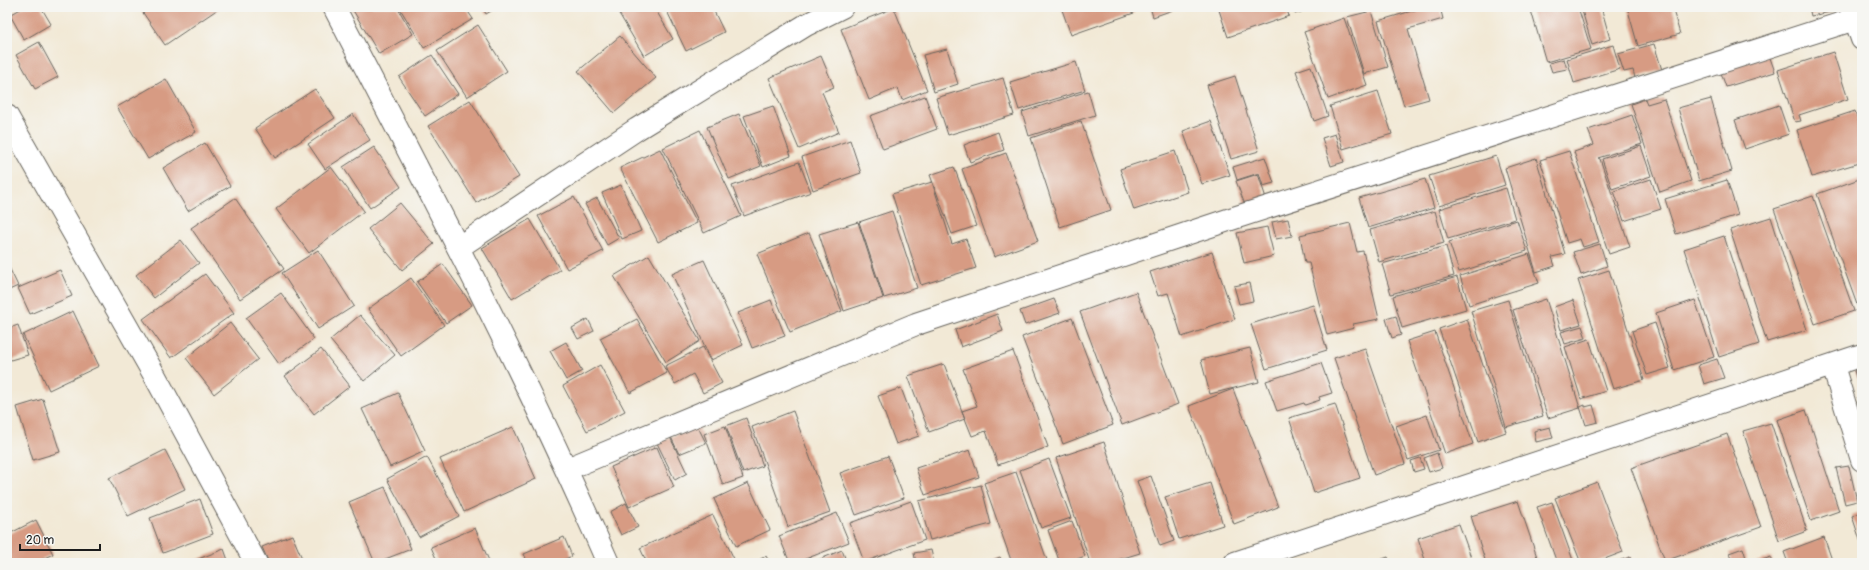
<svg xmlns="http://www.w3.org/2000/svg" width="1869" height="570" viewBox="0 0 1869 570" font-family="Pangolin,sans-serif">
	<rect width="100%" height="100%" fill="#f6f6f2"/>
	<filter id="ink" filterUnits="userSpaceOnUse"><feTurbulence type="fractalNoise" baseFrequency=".025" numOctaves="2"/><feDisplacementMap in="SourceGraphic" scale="8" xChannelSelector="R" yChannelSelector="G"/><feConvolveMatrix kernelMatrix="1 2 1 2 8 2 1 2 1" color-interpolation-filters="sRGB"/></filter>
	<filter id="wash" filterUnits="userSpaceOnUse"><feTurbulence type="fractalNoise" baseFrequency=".012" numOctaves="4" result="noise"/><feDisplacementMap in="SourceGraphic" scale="16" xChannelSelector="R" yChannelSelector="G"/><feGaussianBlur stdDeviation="0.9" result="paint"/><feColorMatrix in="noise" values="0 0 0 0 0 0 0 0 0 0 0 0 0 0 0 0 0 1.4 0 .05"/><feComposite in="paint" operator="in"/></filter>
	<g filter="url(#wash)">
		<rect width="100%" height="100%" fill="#f2e9d6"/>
		<g id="blocks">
			<!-- building -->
			<path fill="#d79b83" d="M24,7H41L51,24L24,40L10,15Z
				M139,7H221L165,45Z
				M351,7H397L413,34L379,54Z
				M399,7H465L473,19L424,48Z
				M482,7H498L486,14Z
				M622,7H654L673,39L644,56L617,10Z
				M665,7H712L724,32L686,51Z
				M1061,7H1132L1134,13L1071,35Z
				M1150,7H1181L1153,17Z
				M1218,7H1286L1289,16L1228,37Z
				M1293,7H1316L1295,14Z
				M1372,7H1389V8L1373,11Z
				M1425,7H1440L1443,19L1408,29L1429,99L1404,106L1378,21Z
				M1530,7H1578L1591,49L1546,62Z
				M1581,7H1601L1610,39L1592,45Z
				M1627,7H1672L1680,34L1638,46Z
				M1809,7H1840V10L1811,16Z
				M894,8L927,90L902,100L898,88L869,100L841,29Z
				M1371,11L1388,67L1364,74L1347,17Z
				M1344,18L1367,85L1328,99L1304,32Z
				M478,25L507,71L467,97L437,51Z
				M620,36L656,78L614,113L578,71Z
				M39,42L58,77L35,89L16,55Z
				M1654,44L1662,70L1635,78L1633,70L1624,72L1618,54Z
				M1613,45L1620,69L1574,83L1567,59Z
				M947,49L958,84L934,92L923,55Z
				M1833,52L1848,99L1799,115L1801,121L1795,122L1778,70Z
				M432,55L458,94L425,116L399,77Z
				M1769,55L1775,72L1726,87L1720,70Z
				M821,56L834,87L822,92L839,132L799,149L769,78Z
				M1564,59L1567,69L1552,72L1549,63Z
				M1076,62L1085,90L1019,110L1010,82Z
				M1311,66L1328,116L1314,121L1296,71Z
				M1235,76L1259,151L1231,159L1207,85Z
				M1003,78L1014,115L948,135L936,98Z
				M166,79L196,132L148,159L117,107Z
				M315,89L335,118L275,158L255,128Z
				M1088,91L1095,115L1029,136L1022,112Z
				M1378,91L1392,134L1343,149L1330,106Z
				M925,96L937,129L883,149L870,116Z
				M1645,99L1647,104L1664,99L1691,181L1660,192L1631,104Z
				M1711,99L1732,171L1699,181L1678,108Z
				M470,100L519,177L476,203L428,126Z
				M1779,105L1789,134L1745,149L1735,120Z
				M773,106L791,156L763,167L744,116Z
				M1855,111L1862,132V162L1812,177L1797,130Z
				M353,114L370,140L325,169L308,144Z
				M739,114L761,166L729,179L707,127Z
				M1632,115L1642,144L1598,158L1600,159L1630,247L1609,254L1574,152L1594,145L1588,130Z
				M1081,121L1111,210L1060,227L1031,138Z
				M1211,121L1230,175L1202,184L1183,131Z
				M700,130L741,216L704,233L663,148Z
				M998,132L1004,150L970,162L964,145Z
				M1335,134L1344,162L1331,166L1322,138Z
				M850,140L861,173L813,190L802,157Z
				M205,143L230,186L188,211L163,168Z
				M1641,146L1651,176L1612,189L1602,159Z
				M374,147L401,187L370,208L343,167Z
				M660,149L697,223L658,242L620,168Z
				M1175,151L1188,192L1134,210L1120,169Z
				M1569,151L1599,242L1583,247L1580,239L1567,243L1540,160Z
				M1006,153L1038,241L994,257L962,169Z
				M1496,156L1505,185L1439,206L1429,176Z
				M1265,157L1274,183L1263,186L1259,173L1237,180L1233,167Z
				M1536,158L1565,254L1552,257L1555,266L1536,272L1505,168Z
				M799,162L811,192L744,216L732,186Z
				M331,167L364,211L309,253L276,209Z
				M954,167L976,226L952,234L930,175Z
				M1258,174L1266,198L1245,205L1236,181Z
				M1862,178V312L1860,313L1817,194Z
				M1425,179L1434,208L1368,228L1359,198Z
				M1651,179L1661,209L1624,221L1614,191Z
				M1727,180L1738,215L1676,234L1665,199Z
				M932,182L952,244L966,239L976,268L921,285L892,194Z
				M621,185L641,231L622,239L602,193Z
				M1506,188L1515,219L1448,239L1439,209Z
				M1813,196L1854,311L1815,324L1774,209Z
				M574,197L603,251L567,269L538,216Z
				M235,198L284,269L240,299L191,228Z
				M597,198L619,238L607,245L585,204Z
				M400,203L434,244L402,270L368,229Z
				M892,211L917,288L884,298L859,222Z
				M1435,211L1444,243L1379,262L1370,230Z
				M1771,217L1807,330L1767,342L1730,230Z
				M530,219L560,270L512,299L482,248Z
				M1288,219L1292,236L1276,239L1272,222Z
				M1517,220L1527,251L1459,272L1449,242Z
				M858,222L883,298L844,311L819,234Z
				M1350,223L1357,252L1363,251L1379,319L1353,324L1354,328L1327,335L1309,263H1305L1300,235Z
				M1267,227L1274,256L1244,263L1237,233Z
				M809,233L842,311L790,332L757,254Z
				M1724,236L1759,344L1719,357L1684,249Z
				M181,240L199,263L154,298L136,275Z
				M1600,244L1607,266L1581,275L1573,252Z
				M1446,246L1454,276L1391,294L1382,264Z
				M318,250L354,306L318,329L282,273Z
				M1212,252L1235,319L1182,337L1168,293L1158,296L1150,272Z
				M1529,254L1539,283L1469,305L1460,276Z
				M649,255L700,341L666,362L614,276Z
				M704,260L743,345L711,360L672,274Z
				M7,263L18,286L7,291Z
				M443,264L472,305L446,323L417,282Z
				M60,270L72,296L30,314L18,288Z
				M1609,270L1644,380L1613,389L1578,280Z
				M205,274L234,313L171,358L143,319Z
				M1457,277L1466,309L1402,328L1393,296Z
				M411,278L444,325L401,356L368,309Z
				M1249,283L1253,301L1239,304L1234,286Z
				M1136,292L1178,404L1122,425L1080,312Z
				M281,293L314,339L279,364L246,318Z
				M1054,299L1060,313L1025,325L1020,311Z
				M1546,299L1580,408L1548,418L1513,310Z
				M771,300L785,336L752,348L738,313Z
				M1508,300L1543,416L1506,427L1471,311Z
				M1573,300L1581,324L1561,330L1554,307Z
				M1695,300L1714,357L1674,370L1656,313Z
				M1313,305L1327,350L1266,369L1251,324Z
				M73,311L99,366L49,390L23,335Z
				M997,314L1003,331L961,347L955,330Z
				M360,315L395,355L364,381L330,340Z
				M1396,316L1401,335L1392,338L1386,319Z
				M1072,318L1113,425L1063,444L1022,337Z
				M588,319L594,331L578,339L572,328Z
				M637,319L667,373L630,393L600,338Z
				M1467,319L1506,432L1478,442L1439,329Z
				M230,323L258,359L214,394L186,358Z
				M1655,323L1670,368L1647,375L1632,331Z
				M18,325L28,355L7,361V329Z
				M1582,326L1586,338L1565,344L1561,332Z
				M1435,332L1473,444L1445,454L1407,341Z
				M1589,339L1606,391L1581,399L1565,347Z
				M566,342L582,371L566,380L550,351Z
				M703,347L722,383L703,393L693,374L675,384L665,366Z
				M1250,348L1259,382L1210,394L1201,360Z
				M1365,348L1405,464L1374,475L1334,358Z
				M321,349L350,386L314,414L285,376Z
				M1013,351L1048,447L998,465L986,431L972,436L962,411L977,406L963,369Z
				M1717,359L1724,378L1704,384L1698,365Z
				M1321,363L1332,393L1319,397L1320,400L1305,405L1304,403L1277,411L1266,381Z
				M944,364L965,419L929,432L908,376Z
				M600,365L625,411L587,431L563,386Z
				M1862,369V394L1854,371Z
				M901,388L919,436L896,444L878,396Z
				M1233,389L1278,507L1234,524L1189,406Z
				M398,393L425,451L390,467L362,409Z
				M43,399L60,452L33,460L17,407Z
				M1335,404L1360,478L1314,493L1289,418Z
				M1585,405V407L1593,405L1598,422L1586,425L1580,407Z
				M1806,410L1839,511L1811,521L1777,420Z
				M793,411L830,512L788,527L752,427Z
				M1427,415L1439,450L1408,460L1396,426Z
				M746,418L763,466L743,473L726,426Z
				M1771,423L1807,531L1779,541L1743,431Z
				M697,425L706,443L679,454L671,437Z
				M725,426L743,478L723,485L704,434Z
				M513,427L536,479L464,512L440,459Z
				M1550,427L1553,438L1536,442L1534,431Z
				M1727,434L1761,527L1665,561L1631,468Z
				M670,437L687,473L675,480L657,443Z
				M1104,442L1140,553L1107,563H1090L1056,458Z
				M657,447L674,487L629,507L611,467Z
				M165,450L185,489L128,516L109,478Z
				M970,450L979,477L925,495L916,468Z
				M1437,453L1442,468L1429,472L1424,458Z
				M888,456L904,498L856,515L840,473Z
				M427,457L459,516L419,537L387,479Z
				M1420,458L1424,469L1414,472L1411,461Z
				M1049,459L1071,518L1041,528L1020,470Z
				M1849,466L1857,501L1845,504L1836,468Z
				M1016,472L1048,563H1012L984,483Z
				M1151,476L1174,541L1160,546L1137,481Z
				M1597,482L1623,552L1594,563H1581L1555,498Z
				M748,483L770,530L736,546L714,499Z
				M1210,483L1223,525L1179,539L1165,497Z
				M981,485L991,524L930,540L919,501Z
				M385,487L411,549L375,563L349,502Z
				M200,499L213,534L163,553L150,518Z
				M911,501L925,540L864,562L850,523Z
				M1518,501L1539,563H1486L1471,516Z
				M1552,502L1574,563H1557L1537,507Z
				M626,503L638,527L621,535L610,512Z
				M1862,512V546L1852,516Z
				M837,513L849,542L795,563H790L779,536Z
				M713,515L735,561L730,563H647L640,548Z
				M36,520L53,554L34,563H7V535Z
				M1072,521L1085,556L1067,563H1060L1048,530Z
				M1459,524L1473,563H1426L1418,538Z
				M475,528L490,563H438L431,547Z
				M292,535L304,563H269L262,547Z
				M564,537L572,556L556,563H528L524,554Z
				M1824,537L1833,563H1788L1784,552Z
				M1743,548L1747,561L1732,563L1729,553Z
				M224,549L229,563H188Z
				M842,550L847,563H811Z
				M931,550L934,563H916L914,553Z
				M766,556L770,563H753Z
				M1000,557L1003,563H985Z
				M1388,557L1390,563H1371Z
				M1630,557L1632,563H1612Z
				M1771,557L1773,563H1753Z"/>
		</g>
	</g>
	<g filter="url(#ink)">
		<use href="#blocks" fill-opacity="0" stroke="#67645d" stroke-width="1"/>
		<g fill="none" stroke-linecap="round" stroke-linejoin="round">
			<defs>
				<path id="street" d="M334,7C429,190 525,373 608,563
					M1851,7L1862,39
					M7,116L155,376L256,563
					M459,247L637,129L806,25L842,7
					M1833,366L1862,460
					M567,469L916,324L1237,217L1855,19
					M1235,563L1862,355"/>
			</defs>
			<!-- street casing -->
			<use href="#street" stroke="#67645d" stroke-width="24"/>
			<!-- street -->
			<use href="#street" stroke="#fff" stroke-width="22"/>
		</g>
	</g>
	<!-- margin -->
	<rect width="1869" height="570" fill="none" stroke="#f6f6f2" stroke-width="24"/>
	<!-- scale -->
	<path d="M20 544v6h80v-6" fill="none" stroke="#1c1c1c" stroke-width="2"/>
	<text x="26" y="544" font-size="12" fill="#1c1c1c" stroke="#f6f6f2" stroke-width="3" paint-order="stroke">20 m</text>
</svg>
